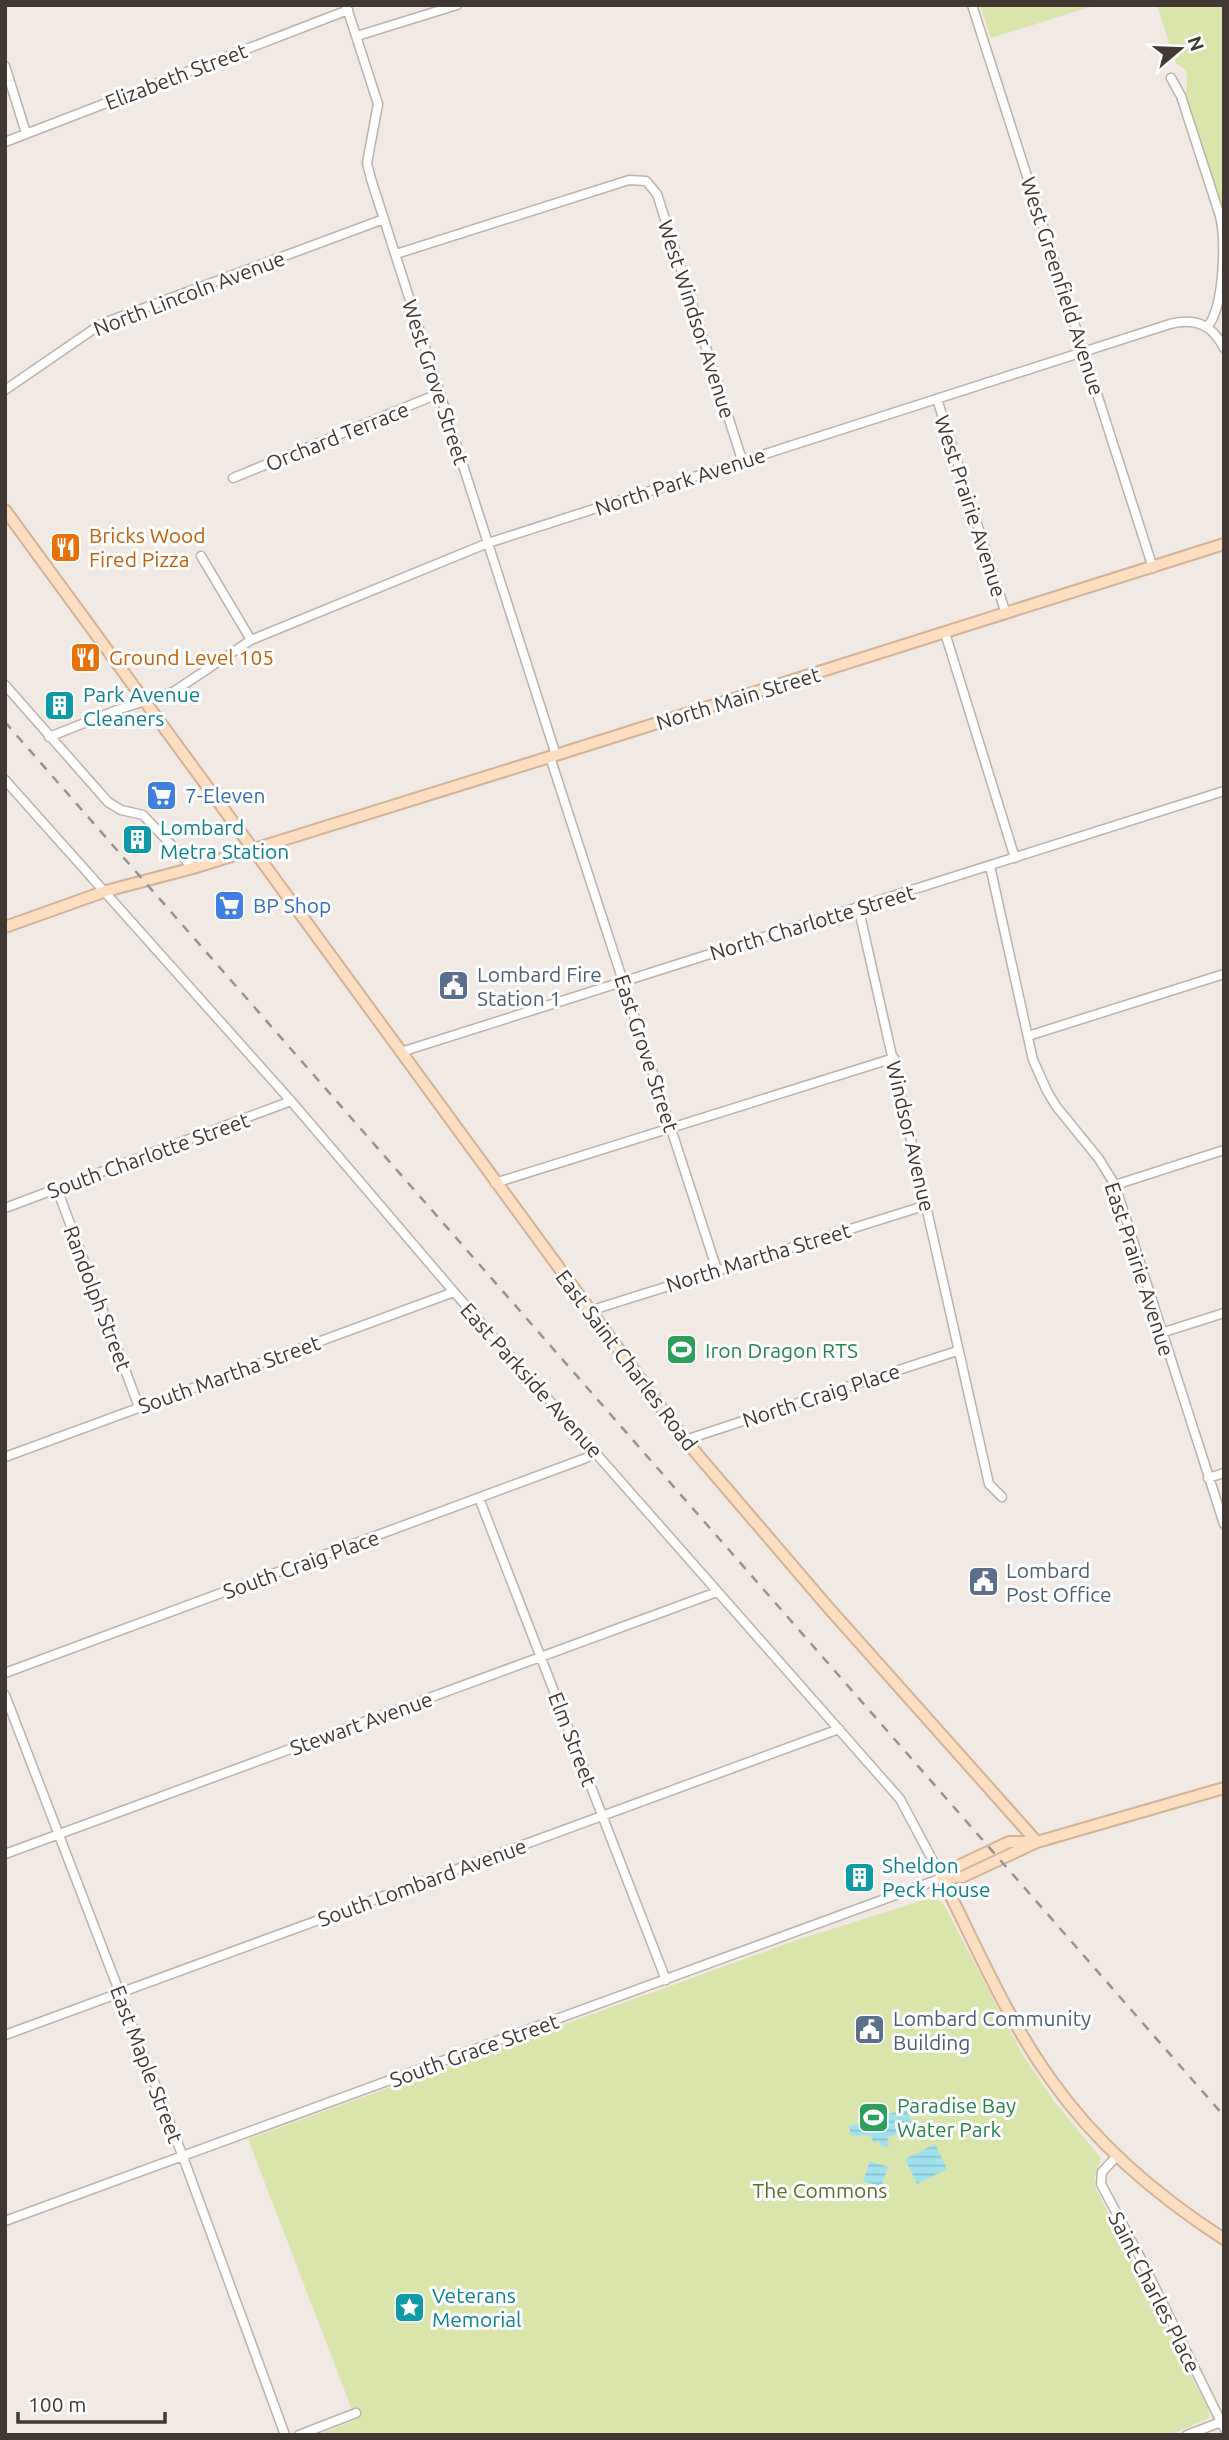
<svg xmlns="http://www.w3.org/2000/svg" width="1229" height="2440" viewBox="0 0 1229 2440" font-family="Ubuntu,sans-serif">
	<defs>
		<pattern id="water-rules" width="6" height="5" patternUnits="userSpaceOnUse" patternTransform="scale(1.75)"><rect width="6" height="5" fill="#9fe2ed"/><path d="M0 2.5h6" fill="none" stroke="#8ac3cc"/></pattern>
	</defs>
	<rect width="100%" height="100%" fill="#f1e9e3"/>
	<!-- park -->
	<path fill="#dae5ac" d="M980,5H1096L991,38Z
		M1157,5H1224V212L1186,93C1187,80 1191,69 1176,64Z
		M927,1899L938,1900L943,1903L1022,2054L1054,2101L1100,2157C1101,2169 1091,2176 1096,2189L1208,2409L1209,2418L1170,2435H317L356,2420L248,2139L797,1940Z"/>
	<!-- water -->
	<path fill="url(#water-rules)" d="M906,2109L916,2130L887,2137L889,2144L887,2147L881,2146L879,2141L874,2143L870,2135L851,2136L849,2126L867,2121L868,2112L878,2115L885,2111L889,2114Z
		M935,2144L947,2169L917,2184L905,2159Z
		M870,2161L888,2167L881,2187L863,2181Z"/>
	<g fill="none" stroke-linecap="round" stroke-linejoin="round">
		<defs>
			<path id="street" d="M346,5L378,104L367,163L371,179L556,755
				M972,5L1153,568
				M357,36L457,5
				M5,66L26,133
				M1171,78L1181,96L1220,216C1226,241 1224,306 1208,326
				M5,142L348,10
				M396,254L629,180L646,181L657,194L742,460
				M5,390L101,324L384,219
				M937,399L1006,614
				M233,478L440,393
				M201,556L251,640
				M945,633L1015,858
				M5,685L108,802L121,810L143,815L193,868
				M49,737L117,710L173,692L251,640L488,543L1170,324C1195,318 1212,324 1224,348
				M550,757L717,1270
				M5,780L291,1101L454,1292L900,1799L942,1878L5,2221
				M990,866L1033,1060L1047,1091L1056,1106L1099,1159L1115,1185L1224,1524
				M858,906L989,1484L1002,1497
				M1028,1036L1224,974
				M401,1052L1224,791
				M495,1183L894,1058
				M1115,1185L1224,1150
				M57,1189L139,1407
				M5,1208L291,1101
				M589,1311L927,1205
				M1161,1333L1224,1313
				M685,1440L957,1351
				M5,1457L454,1292
				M1208,1478L1224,1473
				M479,1498L666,1980
				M5,1673L586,1458L596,1451
				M5,1695L183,2157L285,2435
				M5,1854L717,1592
				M5,2035L839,1729
				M1116,2157L1102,2172L1101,2184L1139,2255L1224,2428
				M299,2435L356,2413
				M1187,2435L1221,2422"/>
			<path id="secondary" d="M5,510L685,1440L827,1606L1037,1842
				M5,927L106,891L193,868L556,755L1224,544
				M942,1878C976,1946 1007,2019 1052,2081C1098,2146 1157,2196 1224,2239
				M942,1878L962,1877L1037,1842L1224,1788
				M942,1878L956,1867L1009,1842H1034"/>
		</defs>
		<!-- street casing -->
		<use href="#street" stroke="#bfb1a9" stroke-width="11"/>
		<!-- secondary casing -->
		<use href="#secondary" stroke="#d3b295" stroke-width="14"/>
		<!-- street -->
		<use href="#street" stroke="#fff" stroke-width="8"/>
		<!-- secondary -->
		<use href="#secondary" stroke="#fddec1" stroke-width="10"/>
		<!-- rail -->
		<path stroke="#939393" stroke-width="2.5" stroke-dasharray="9 9" stroke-linecap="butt" d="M5,722L1224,2116"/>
	</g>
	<!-- icons -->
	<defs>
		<symbol id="restaurant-square" viewBox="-11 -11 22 22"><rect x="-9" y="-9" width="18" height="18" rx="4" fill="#e8710a" stroke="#fff"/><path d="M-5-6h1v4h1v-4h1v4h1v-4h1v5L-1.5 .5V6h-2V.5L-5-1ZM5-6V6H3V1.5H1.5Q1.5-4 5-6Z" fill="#fff"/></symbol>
		<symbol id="building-square" viewBox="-11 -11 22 22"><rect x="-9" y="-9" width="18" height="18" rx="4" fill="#0f9aa8" stroke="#fff"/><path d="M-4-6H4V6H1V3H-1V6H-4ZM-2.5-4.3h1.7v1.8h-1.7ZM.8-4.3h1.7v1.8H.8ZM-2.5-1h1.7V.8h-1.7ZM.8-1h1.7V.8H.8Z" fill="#fff"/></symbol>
		<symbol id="supermarket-square" viewBox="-11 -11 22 22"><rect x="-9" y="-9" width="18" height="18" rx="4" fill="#3f7fe0" stroke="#fff"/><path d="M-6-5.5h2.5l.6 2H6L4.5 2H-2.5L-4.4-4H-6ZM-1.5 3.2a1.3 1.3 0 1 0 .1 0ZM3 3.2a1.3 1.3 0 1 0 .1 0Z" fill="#fff"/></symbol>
		<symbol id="civic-square" viewBox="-11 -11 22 22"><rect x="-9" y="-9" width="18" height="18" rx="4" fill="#5c6f8a" stroke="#fff"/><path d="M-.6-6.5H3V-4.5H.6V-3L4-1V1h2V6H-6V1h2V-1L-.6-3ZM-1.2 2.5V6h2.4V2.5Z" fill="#fff"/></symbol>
		<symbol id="stadium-square" viewBox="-11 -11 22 22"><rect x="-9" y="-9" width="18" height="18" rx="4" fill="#2e9e5b" stroke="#fff"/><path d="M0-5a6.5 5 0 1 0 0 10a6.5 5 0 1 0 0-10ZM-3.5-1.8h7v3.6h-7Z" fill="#fff"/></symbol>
		<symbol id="sight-square" viewBox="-11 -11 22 22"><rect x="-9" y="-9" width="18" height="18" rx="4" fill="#0f9aa8" stroke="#fff"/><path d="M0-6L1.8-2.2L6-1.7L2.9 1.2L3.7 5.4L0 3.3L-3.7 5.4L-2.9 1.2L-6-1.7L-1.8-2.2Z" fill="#fff"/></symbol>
	</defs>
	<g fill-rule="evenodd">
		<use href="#restaurant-square" x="48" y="530" width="35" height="35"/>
		<use href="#restaurant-square" x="68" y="640" width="35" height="35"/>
		<use href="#building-square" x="42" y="688" width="35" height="35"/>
		<use href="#supermarket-square" x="144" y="778" width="35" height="35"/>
		<use href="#building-square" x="120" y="822" width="35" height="35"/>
		<use href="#supermarket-square" x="212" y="888" width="35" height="35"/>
		<use href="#civic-square" x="436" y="968" width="35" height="35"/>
		<use href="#stadium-square" x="664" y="1332" width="35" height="35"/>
		<use href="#civic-square" x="966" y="1564" width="35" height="35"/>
		<use href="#building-square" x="842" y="1860" width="35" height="35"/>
		<use href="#civic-square" x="852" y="2012" width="35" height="35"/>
		<use href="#stadium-square" x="856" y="2100" width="35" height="35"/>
		<use href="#sight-square" x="392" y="2290" width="35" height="35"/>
	</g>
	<g text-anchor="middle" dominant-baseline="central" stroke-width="6" stroke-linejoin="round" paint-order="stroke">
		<!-- street labels -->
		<g font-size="21" fill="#423833" stroke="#fff">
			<text transform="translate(176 76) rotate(-21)">Elizabeth Street</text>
			<text transform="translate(1063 286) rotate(72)">West Greenfield Avenue</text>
			<text transform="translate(189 293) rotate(-21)">North Lincoln Avenue</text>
			<text transform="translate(697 319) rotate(72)">West Windsor Avenue</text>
			<text transform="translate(436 382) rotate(72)">West Grove Street</text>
			<text transform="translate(337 436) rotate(-22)">Orchard Terrace</text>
			<text transform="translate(680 481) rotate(-18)">North Park Avenue</text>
			<text transform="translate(971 506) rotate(72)">West Prairie Avenue</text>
			<text transform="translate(738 698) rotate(-17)">North Main Street</text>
			<text transform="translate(812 922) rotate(-17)">North Charlotte Street</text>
			<text transform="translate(647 1053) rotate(72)">East Grove Street</text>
			<text transform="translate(911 1136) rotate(77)">Windsor Avenue</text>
			<text transform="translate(148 1155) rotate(-20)">South Charlotte Street</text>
			<text transform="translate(758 1257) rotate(-17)">North Martha Street</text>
			<text transform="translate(1140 1269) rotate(72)">East Prairie Avenue</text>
			<text transform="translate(98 1298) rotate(69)">Randolph Street</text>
			<text transform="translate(627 1360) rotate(53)">East Saint Charles Road</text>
			<text transform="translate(229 1374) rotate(-20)">South Martha Street</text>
			<text transform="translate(532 1380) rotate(48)">East Parkside Avenue</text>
			<text transform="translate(821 1395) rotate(-18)">North Craig Place</text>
			<text transform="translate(301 1564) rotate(-20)">South Craig Place</text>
			<text transform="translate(361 1723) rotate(-20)">Stewart Avenue</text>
			<text transform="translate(573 1739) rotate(69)">Elm Street</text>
			<text transform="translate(422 1882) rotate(-20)">South Lombard Avenue</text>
			<text transform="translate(474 2050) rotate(-20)">South Grace Street</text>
			<text transform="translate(147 2064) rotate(69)">East Maple Street</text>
			<text transform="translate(1155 2292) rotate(63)">Saint Charles Place</text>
		</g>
		<!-- food labels -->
		<g font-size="21" fill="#c56008" stroke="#fff" text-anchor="start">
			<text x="89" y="535">Bricks Wood<tspan x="89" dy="24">Fired Pizza</tspan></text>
			<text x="109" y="657">Ground Level 105</text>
		</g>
		<!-- culture labels -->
		<g font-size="21" fill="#0d838f" stroke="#fff" text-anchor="start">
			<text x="83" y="694">Park Avenue<tspan x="83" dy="24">Cleaners</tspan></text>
			<text x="160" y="827">Lombard<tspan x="160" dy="24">Metra Station</tspan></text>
			<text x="882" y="1865">Sheldon<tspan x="882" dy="24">Peck House</tspan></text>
			<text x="432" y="2295">Veterans<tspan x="432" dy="24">Memorial</tspan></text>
		</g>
		<!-- shop labels -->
		<g font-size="21" fill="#366cbe" stroke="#fff" text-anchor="start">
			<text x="185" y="795">7-Eleven</text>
			<text x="253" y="905">BP Shop</text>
		</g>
		<!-- service labels -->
		<g font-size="21" fill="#4e5e75" stroke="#fff" text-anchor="start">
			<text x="477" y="974">Lombard Fire<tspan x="477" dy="24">Station 1</tspan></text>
			<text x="1006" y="1570">Lombard<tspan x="1006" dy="24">Post Office</tspan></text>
			<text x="893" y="2018">Lombard Community<tspan x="893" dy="24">Building</tspan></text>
		</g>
		<!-- leisure labels -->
		<g font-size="21" fill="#27864d" stroke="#fff" text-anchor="start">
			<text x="705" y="1350">Iron Dragon RTS</text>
			<text x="897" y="2105">Paradise Bay<tspan x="897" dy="24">Water Park</tspan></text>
		</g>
		<!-- park labels -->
		<g font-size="21" fill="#587229" stroke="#fff">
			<text x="820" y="2190">The Commons</text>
		</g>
	</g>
	<!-- border -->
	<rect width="1229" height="2440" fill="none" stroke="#423833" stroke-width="14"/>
	<!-- north arrow -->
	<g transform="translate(1180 49) rotate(71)" stroke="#ffffff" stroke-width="5" paint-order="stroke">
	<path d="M0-5L12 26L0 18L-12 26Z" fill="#423833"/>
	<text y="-10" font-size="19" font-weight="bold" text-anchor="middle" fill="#423833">N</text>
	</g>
	<!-- scale -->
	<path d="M18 2412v10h147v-10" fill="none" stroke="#423833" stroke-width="3.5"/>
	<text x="28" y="2412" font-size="21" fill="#423833" stroke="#ffffff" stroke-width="5" paint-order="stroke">100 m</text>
</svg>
